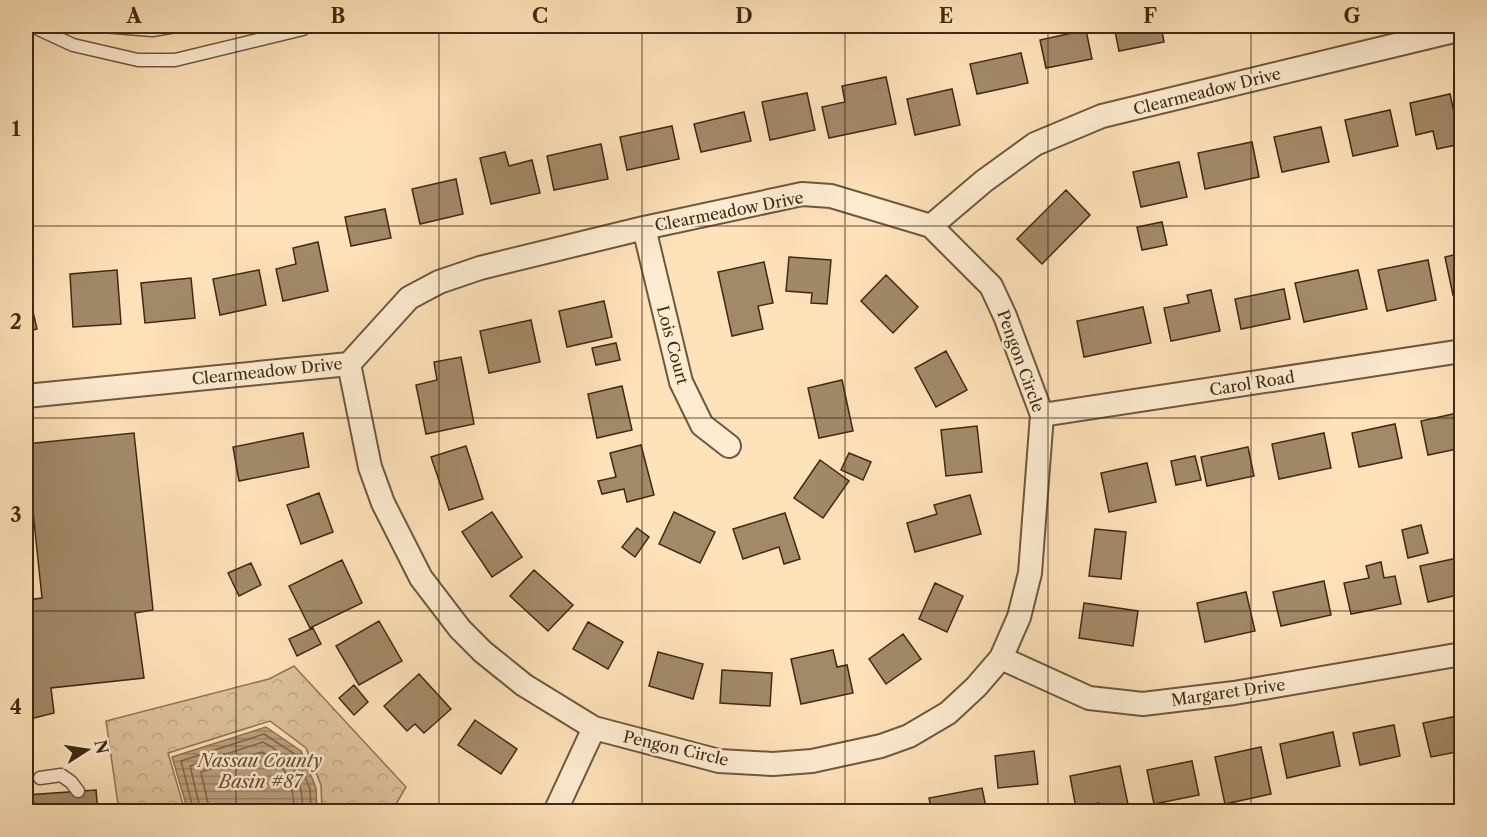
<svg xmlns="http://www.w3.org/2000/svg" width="1487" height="837" viewBox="0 0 1487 837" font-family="'Libre Caslon Text',serif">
	<defs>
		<pattern id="forest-crowns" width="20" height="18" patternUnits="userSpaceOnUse" patternTransform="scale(1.5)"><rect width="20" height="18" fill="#ddc39d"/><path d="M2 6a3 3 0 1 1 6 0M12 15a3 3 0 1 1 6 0" fill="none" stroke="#bfa886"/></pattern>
		<pattern id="water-rules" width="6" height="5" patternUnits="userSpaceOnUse" patternTransform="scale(1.5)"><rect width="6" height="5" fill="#bda381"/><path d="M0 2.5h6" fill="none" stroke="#9b8568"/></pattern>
	</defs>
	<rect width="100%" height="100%" fill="#fee2b9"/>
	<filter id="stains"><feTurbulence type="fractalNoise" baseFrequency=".00333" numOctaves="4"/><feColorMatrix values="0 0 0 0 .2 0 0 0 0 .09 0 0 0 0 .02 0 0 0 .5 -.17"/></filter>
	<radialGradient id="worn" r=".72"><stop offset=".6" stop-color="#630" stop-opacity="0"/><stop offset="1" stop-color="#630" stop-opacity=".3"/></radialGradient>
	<!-- forest -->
	<path fill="url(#forest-crowns)" stroke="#8e7658" stroke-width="1.5" d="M294,666L406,787L392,811H322L321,785L306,748L270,721L168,753L185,811H119L106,721L269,679Z"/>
	<!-- water -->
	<path fill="url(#water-rules)" stroke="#8a7355" stroke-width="1.5" d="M266,727L301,751L316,788L317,811H188L172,757Z"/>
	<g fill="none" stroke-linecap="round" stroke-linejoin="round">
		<!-- shore -->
		<path stroke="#7e664a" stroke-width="1.5" d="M194,812L181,761L264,734L296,755L310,789L311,812
			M201,812L190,766L263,742C295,759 302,777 303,812
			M210,812L201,772L262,752C288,766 294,783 294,812"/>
	</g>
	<!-- building -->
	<path fill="#a28a69" stroke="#3e2a13" stroke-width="1.5" d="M1114,26H1161L1164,42L1119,51Z
		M1187,26H1217L1189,32Z
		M1086,30L1092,59L1046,68L1040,40Z
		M1021,53L1028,83L977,94L970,64Z
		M886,77L896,124L829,138L822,107L845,102L842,86Z
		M952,89L960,125L915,135L907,99Z
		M807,93L815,130L770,140L762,102Z
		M1450,94L1461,144L1437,149L1433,131L1416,135L1410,103Z
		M1390,110L1398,146L1353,156L1345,120Z
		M744,112L751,141L701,152L694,124Z
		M672,126L679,159L627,170L620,137Z
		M1321,127L1329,162L1282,172L1274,137Z
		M1252,142L1259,177L1205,189L1198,153Z
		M601,144L608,179L554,190L547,156Z
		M505,152L509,166L532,160L540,193L491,204L480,158Z
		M1179,162L1187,197L1141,207L1133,172Z
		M456,179L463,214L420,224L412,189Z
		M1066,190L1090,215L1042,264L1017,239Z
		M385,209L391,238L351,246L345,217Z
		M1162,222L1167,245L1142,250L1137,227Z
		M318,242L328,291L283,301L276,269L296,264L293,248Z
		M1462,253V293L1453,295L1445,257Z
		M789,257L831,260L827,304L811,303L812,293L786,291Z
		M1428,260L1436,300L1387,311L1378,270Z
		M764,262L773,303L758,306L763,329L732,336L718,272Z
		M117,270L121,324L73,327L70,274Z
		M259,270L266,305L220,315L213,279Z
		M1358,270L1367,309L1304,322L1295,283Z
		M886,275L918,307L893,333L861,301Z
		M191,278L195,318L145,323L141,283Z
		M1284,289L1290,319L1241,329L1235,299Z
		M1211,290L1220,331L1171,341L1164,308L1189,303L1187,295Z
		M30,299L37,329L26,332V300Z
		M604,301L612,337L567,347L559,311Z
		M1143,307L1151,343L1084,357L1077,321Z
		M531,320L540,362L489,373L480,331Z
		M616,343L620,360L596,365L592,348Z
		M946,351L967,390L936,407L915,368Z
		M461,357L474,424L426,434L416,385L437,380L434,362Z
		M842,380L853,431L819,438L808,388Z
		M622,386L632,430L597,438L588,394Z
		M1462,412V448L1428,455L1421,421Z
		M1395,424L1402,458L1359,467L1352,433Z
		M977,426L982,472L946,476L941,430Z
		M134,433L153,610L135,613L144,678L51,688L54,713L26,720V600L42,598L26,444Z
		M303,433L309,467L239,481L233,447Z
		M1324,433L1331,468L1279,479L1272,444Z
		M641,445L654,495L627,502L624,489L602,494L598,481L616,477L610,453Z
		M466,446L483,499L449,510L431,457Z
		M1248,447L1254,476L1207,486L1201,457Z
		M849,453L871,462L863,480L841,470Z
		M1195,456L1201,480L1176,485L1171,461Z
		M820,460L849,481L823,518L794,498Z
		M1147,463L1156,502L1109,512L1101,473Z
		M319,493L333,532L301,544L287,505Z
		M970,495L981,534L915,552L907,523L937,514L934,505Z
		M492,512L522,557L492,577L462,532Z
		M674,512L715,532L700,563L659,544Z
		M785,513L800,559L784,564L779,547L743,559L733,529Z
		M1421,525L1428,553L1408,558L1402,530Z
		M637,528L649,537L635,557L622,547Z
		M1095,529L1126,532L1121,579L1089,576Z
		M1462,557V594L1428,602L1420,566Z
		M342,560L362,603L310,628L289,586Z
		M1381,562L1384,578L1395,576L1401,604L1351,614L1344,583L1369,578L1366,566Z
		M251,563L261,585L239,596L228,573Z
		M534,570L573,605L548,631L510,596Z
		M1324,581L1331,615L1281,626L1273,592Z
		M935,583L963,596L947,632L919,619Z
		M1246,592L1255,631L1205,642L1197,603Z
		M1084,603L1138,611L1133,646L1079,638Z
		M379,621L402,661L359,685L336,646Z
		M588,622L623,642L608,669L573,649Z
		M313,628L321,644L297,656L289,639Z
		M903,634L921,659L886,684L869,659Z
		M833,650L837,667L847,665L853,693L801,704L791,659Z
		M658,652L703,664L693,699L649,686Z
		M722,670L772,673L770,706L720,703Z
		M419,674L451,709L424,733L415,724L407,731L384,706Z
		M354,685L368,702L354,715L339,698Z
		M1462,715V751L1431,757L1423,723Z
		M475,720L517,749L501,774L458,745Z
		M1394,725L1400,756L1360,765L1353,733Z
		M1333,732L1340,766L1287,778L1280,744Z
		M1261,747L1271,794L1225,804L1215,757Z
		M1034,751L1038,784L998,788L995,756Z
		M1192,761L1199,795L1154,804L1147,770Z
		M1120,766L1129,809L1100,812L1099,803L1076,808L1070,776Z
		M982,788L987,812H932L929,798Z
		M96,790L98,812H26V795Z
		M623,804L647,812H620Z"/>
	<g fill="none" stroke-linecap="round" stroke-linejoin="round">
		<defs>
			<path id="service" d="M32,26L73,45L138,60H175L303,29L306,26
				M103,26L152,30L176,26
				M40,778L61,775L71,782L78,791"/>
			<path id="minor" d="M931,226L984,181L1035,144L1102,116L1462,29
				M644,228L681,382L702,425L729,446
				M26,396L349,364L409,298L439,282L480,268L644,228L802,194L831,196L931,226L991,286L1005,316L1042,415L1030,573L1019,617L1001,658L976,687L948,713L909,736L881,746L812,761L773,764L719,761L594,728L524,685L483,652L460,629L421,578L383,503L370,467L349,364
				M1042,415L1462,351
				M1001,658L1089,698L1143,704L1234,693L1462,654
				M555,812L594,728"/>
		</defs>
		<!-- service casing -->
		<use href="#service" stroke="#6e583c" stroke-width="15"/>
		<!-- minor casing -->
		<use href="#minor" stroke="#6e583c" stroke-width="26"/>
		<!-- service -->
		<use href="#service" stroke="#feecd2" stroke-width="12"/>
		<!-- minor -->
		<use href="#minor" stroke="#feecd2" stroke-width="22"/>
	</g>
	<!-- grid -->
	<path fill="none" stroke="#3e2a13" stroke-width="1.5" stroke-opacity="0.55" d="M236,26V812M439,26V812M642,26V812M845,26V812M1048,26V812M1251,26V812M26,226H1462M26,418H1462M26,611H1462"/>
	<g text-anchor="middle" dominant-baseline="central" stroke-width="5" stroke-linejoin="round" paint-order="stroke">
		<!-- street labels -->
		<g font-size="16" fill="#3e2a13" stroke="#feecd2">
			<text transform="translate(1207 91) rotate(-14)">Clearmeadow Drive</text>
			<text transform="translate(729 211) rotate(-11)">Clearmeadow Drive</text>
			<text transform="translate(673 345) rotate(75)">Lois Court</text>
			<text transform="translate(1021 361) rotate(70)">Pengon Circle</text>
			<text transform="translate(267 371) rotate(-6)">Clearmeadow Drive</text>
			<text transform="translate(1252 383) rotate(-9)">Carol Road</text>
			<text transform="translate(1228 692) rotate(-8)">Margaret Drive</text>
			<text transform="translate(676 748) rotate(13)">Pengon Circle</text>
		</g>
		<!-- water labels -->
		<g font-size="18" font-style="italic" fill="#644e34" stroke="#feecd2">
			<text x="260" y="761">Nassau County<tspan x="260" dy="21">Basin #87</tspan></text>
		</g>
	</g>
	<!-- margin -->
	<rect width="1487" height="837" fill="none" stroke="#fee2b9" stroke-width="66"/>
	<!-- north arrow -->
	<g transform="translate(87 750) rotate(78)" stroke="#feecd2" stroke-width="4.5" paint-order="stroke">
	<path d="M0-4.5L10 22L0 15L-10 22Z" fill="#3e2a13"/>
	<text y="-9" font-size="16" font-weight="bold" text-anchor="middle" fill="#3e2a13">N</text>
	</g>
	<rect x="33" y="33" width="1421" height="771" fill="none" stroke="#3e2a13" stroke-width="2"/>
	<g font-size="20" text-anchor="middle" font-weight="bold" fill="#3e2a13">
		<text x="134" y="23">A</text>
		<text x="338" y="23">B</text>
		<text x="540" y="23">C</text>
		<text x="744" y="23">D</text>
		<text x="946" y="23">E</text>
		<text x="1150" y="23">F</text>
		<text x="1352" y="23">G</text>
		<text x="16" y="136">1</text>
		<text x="16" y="329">2</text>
		<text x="16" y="522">3</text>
		<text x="16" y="714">4</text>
	</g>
	<rect width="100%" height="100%" filter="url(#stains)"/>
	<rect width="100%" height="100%" fill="url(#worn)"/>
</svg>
